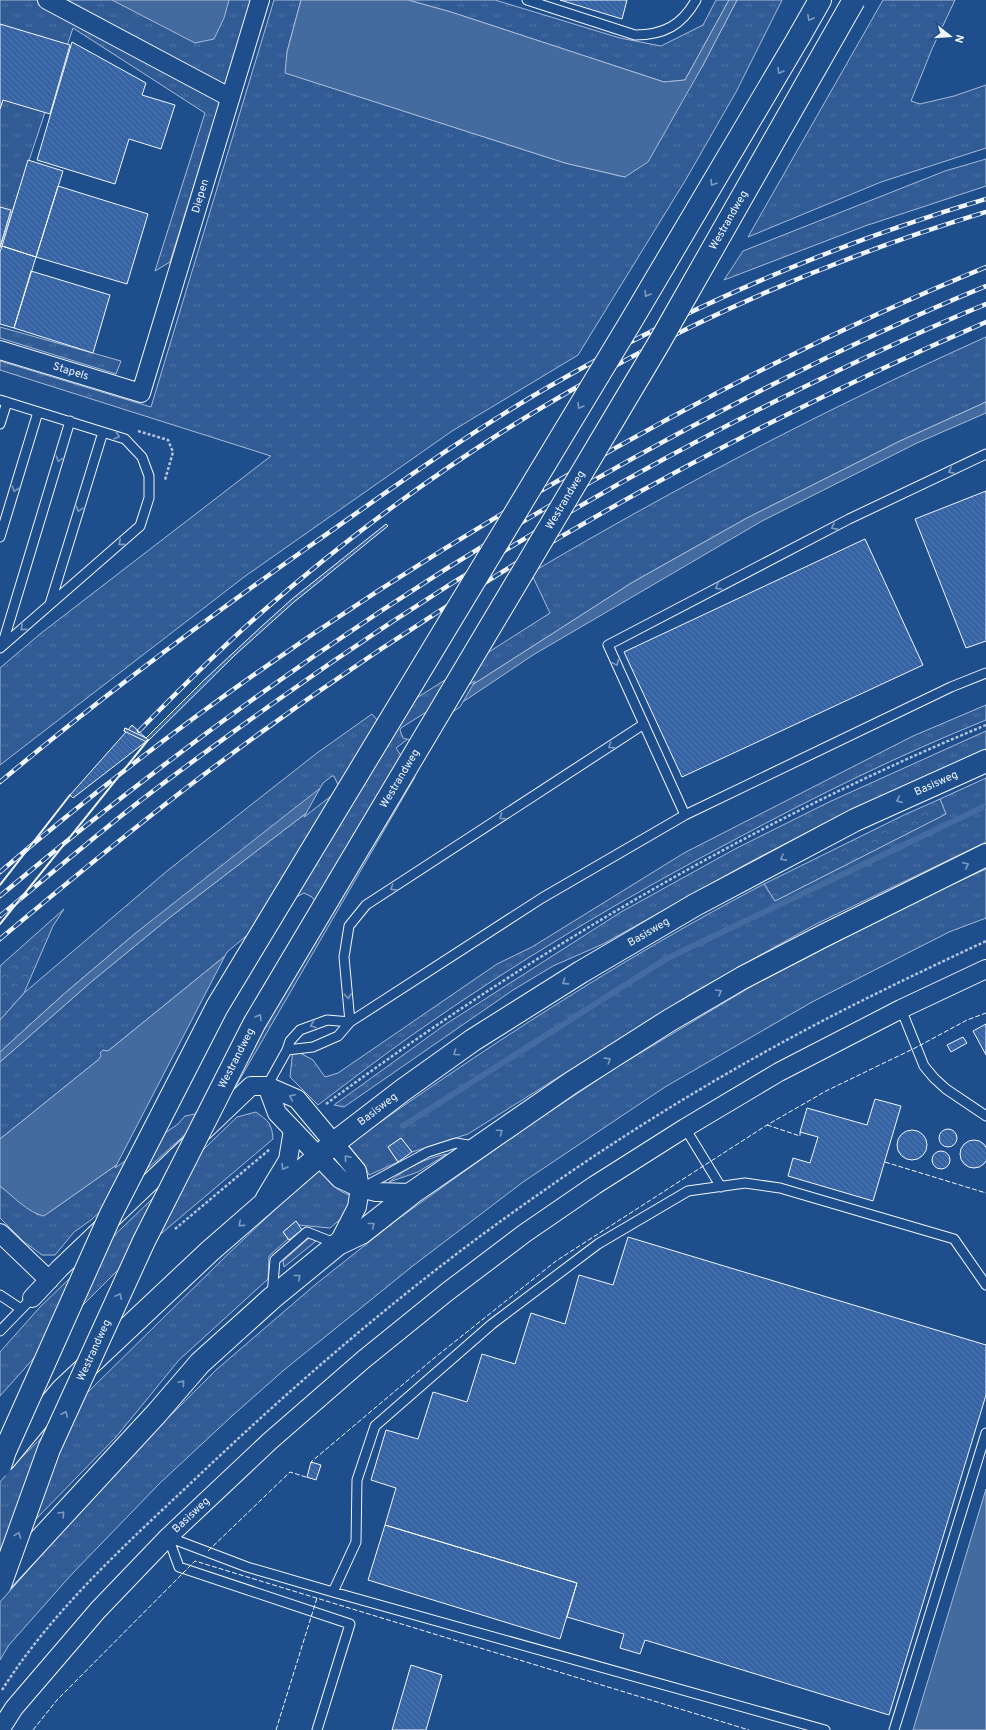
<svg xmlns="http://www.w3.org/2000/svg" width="986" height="1730" viewBox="0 0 986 1730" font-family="Overpass,sans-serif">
	<defs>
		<pattern id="grass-tufts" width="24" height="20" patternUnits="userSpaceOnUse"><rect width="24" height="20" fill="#305b95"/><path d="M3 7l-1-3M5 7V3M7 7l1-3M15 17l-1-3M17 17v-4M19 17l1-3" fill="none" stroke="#4e73a5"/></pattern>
		<pattern id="forest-crowns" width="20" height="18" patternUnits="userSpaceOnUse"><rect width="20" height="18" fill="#305b95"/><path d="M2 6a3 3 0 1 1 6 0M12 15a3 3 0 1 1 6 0" fill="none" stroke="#4e73a5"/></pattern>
		<pattern id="building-back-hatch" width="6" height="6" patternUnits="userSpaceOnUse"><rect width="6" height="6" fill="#3563a3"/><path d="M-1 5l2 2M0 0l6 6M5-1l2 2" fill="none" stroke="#537ab1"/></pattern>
	</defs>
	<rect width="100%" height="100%" fill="#1f4e8c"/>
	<!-- grass -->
	<path fill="url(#grass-tufts)" stroke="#a8bbd7" d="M0,0H252L170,262L155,271L205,113L73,28L0,248Z
		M274,0H301L287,52L286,73L565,163L625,177L703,65L737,0H782L736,92L685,181L578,355L452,431L244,577L0,765V668L40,634L271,456L0,370V361L151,407Z
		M408,0H495L620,38L661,46L703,25L716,0H729L685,80L664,82L451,12Z
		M883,0H955L932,49L911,101L920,104L954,96L986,85V148L881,182L748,237Z
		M986,159V186L865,226L724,280L743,251L945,171Z
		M0,327L121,361L116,374L0,338Z
		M986,337V402L900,441L747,518L633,582L402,730L409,738L396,748L415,777L233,1091L91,1220L74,1232L55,1255H42L23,1241L0,1218V1186L38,1215L51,1211L176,1123L289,904L108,1051H106L98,1060L0,1139V1062L91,982L169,918L339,788L137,932L65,993L0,1052V1020L24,993L167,871L317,753L372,714L379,722L550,613L531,573C678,486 830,407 986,337Z
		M986,705V720C899,755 816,796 734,840C624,898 516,962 415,1033C382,1056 350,1081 318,1105L290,1077L293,1049L313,1060L325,1077L338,1073L497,964L532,947L684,853L913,736Z
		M986,731V749L844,813L750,862L603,944L553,966L513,990L344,1107L334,1105L446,1024L621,912L735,849L829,802Z
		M986,778V842L816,924L694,992L468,1134L412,1152L401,1138L388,1147L398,1162L369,1175L364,1164L348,1145C481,1050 619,960 764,884L775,901L945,814L940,799Z
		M986,869V918L949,932L812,1002L665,1087L523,1182L414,1265L284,1370L232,1416L160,1483L71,1575L9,1645L0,1660V1602L125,1461L216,1370L316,1284L398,1219L518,1133L617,1067L752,986L918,900Z
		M256,1112C268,1121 272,1123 273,1139L117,1271L66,1322L0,1396V1352L40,1307L237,1117Z
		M447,1154L418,1172L389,1182C407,1168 425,1158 447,1154Z
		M320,1167C330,1183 334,1190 352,1196L343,1217L330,1228L298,1225L295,1222L283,1232L288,1239L269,1256L268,1279L179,1360L116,1437L0,1556V1482L16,1463L225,1257Z
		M309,1238L316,1241L284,1267L283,1261Z"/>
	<!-- forest -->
	<path fill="url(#forest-crowns)" stroke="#a8bbd7" d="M940,799L946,814L775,901L764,884L904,815Z
		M64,909L53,926L24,993L0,1020V966Z"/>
	<!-- water -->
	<path fill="#446ba0" stroke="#a8bbd7" d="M112,0H229L224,18L214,39L195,43Z
		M301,0H408L451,12L664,82L685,80L729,0H737L703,65L648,162L625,177L565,163L285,73L287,52Z
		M986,402V413L917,443L762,521L533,655L409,738L402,730L633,582L747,518L900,441Z
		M333,778L339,788L169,918L91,982L0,1062V1052L65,993L137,932Z
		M289,904L184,1114L176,1123L44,1216C28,1213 13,1196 0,1186V1139L98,1060L101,1056L100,1053L103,1050L108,1051Z
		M986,1489V1730H913Z"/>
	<!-- pier -->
	<path fill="#1f4e8c" stroke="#a8bbd7" d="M475,681L460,707L410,740L403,738L400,730L401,728Z
		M332,776H334L340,789L304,817L323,783Z
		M304,893L312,897L320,908L243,1054L195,1114L185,1116L178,1124L115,1168L227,952L287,902Z"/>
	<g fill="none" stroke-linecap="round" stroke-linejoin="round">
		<!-- stream -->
		<path stroke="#446ba0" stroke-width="6" d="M403,1126L666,959L983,807"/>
	</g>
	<!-- building -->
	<path fill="url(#building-back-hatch)" stroke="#f2f6ff" d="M560,0H627L622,19Z
		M0,24L70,45L50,114L3,100L0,109Z
		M72,42L146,83L142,95L175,105L161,149L129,139L115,184L37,160Z
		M28,160L63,171L36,257L2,246Z
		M58,186L148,214L127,284L36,257Z
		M0,207L11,210L0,247Z
		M2,246L36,257L14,328L0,324V252Z
		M31,271L110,295L93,353L14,328Z
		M986,491V641L966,648L915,519Z
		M386,524L388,526L294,602L235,655L147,742L124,731L125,728L146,738L203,681L262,626L292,599Z
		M865,539L923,665L682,777L624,652Z
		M132,725L148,740L73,798L70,795L126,732L124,731L125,728L128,730Z
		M986,1024V1055L973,1031Z
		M963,1037L967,1043L951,1052L947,1045Z
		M875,1099L901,1106L873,1201L788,1176L793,1158L810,1163L818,1137L800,1132L807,1108L867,1125Z
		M939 1138a9 9 0 1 1 18 0a9 9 0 1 1-18 0Z
		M897 1145a15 15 0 1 1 30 0a15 15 0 1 1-30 0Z
		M401,1138L412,1152L398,1162L388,1147Z
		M960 1154a14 14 0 1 1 28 0a14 14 0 1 1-28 0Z
		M932 1160a9 9 0 1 1 18 0a9 9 0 1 1-18 0Z
		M296,1221L302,1230L289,1240L283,1232Z
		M628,1237L986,1345V1395L889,1715L645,1640L640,1654L620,1648L624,1634L567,1617L577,1583L385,1525L396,1488L371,1480L386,1430L418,1439L433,1392L467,1402L482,1354L515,1364L531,1313L565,1324L579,1275L613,1285Z
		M311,1462L321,1465L316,1480L307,1477Z
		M385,1525L577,1583L560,1639L368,1580Z
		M411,1665L442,1675L426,1730H392Z"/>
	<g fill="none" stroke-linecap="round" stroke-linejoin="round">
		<defs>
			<path id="lane" d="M527,0L635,35C664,35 682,25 696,0
				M0,400L125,439L142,457L149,476V498L140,526L0,648
				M0,424L7,402
				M0,537L38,412
				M50,604L103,432
				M2,646L70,421
				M685,815L608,645L849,519L986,454
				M901,1009L924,1066L934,1078L946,1089L986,1116
				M350,1022L344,957L349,926L366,905L644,724
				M287,1050L313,1047L338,1036L350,1022L542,898L685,815L951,687L986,673
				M267,1086L287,1050L290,1041L300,1030L327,1020L350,1022
				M685,1128L721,1187
				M362,1188L428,1152L456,1143L474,1146
				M0,1295L21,1309
				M272,1295L275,1260L307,1232L337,1244
				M0,1331L32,1298
				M168,1537L247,1567L333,1592L825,1730
				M168,1537L179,1567L350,1624L317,1730
				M333,1592L356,1542L357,1480L375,1426L492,1324L598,1244L688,1191L745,1183L780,1188L954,1239L986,1285
				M894,1730L986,1433"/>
			<g id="street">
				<path d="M47,0L229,97"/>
				<path id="s1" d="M0,350L141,393L260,0"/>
				<path d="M267,1086L277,1113L340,1179L360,1188L376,1192L412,1193"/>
				<path d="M265,1198L288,1160L293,1130"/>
				<path d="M0,1233L49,1280"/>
				<path d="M32,1298L59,1269L251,1086H267L297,1099L357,1171L360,1188L357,1207L338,1244"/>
				<path id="s2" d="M0,1730L14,1708L98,1610L168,1537L270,1441L363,1360L447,1292L525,1233L595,1185L685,1128L779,1072L901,1009L986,969"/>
			</g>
			<g id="secondary">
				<path id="s3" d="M5,1459L62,1390L210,1251L334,1143L403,1090L473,1040L581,972L695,905L855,820L986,761"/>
				<path d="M1,1582L157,1413L200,1363L272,1298L338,1244L361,1233L412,1193L571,1083L670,1020L742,978L823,936L986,855"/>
			</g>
			<path id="highway" d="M799,37L820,0"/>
		</defs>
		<!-- lane casing -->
		<use href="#lane" stroke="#f2f6ff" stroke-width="11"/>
		<!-- street casing -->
		<use href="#street" stroke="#f2f6ff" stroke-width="20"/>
		<!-- secondary casing -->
		<use href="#secondary" stroke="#f2f6ff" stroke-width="24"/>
		<!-- highway casing -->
		<use href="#highway" stroke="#f2f6ff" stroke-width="24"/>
		<!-- path -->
		<path stroke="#b3c4dc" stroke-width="2.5" stroke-dasharray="3 2" stroke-linecap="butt" d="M138,431L168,440L173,452L165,480
			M326,1104C530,953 751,822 986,725
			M175,1229L270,1149
			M2,1690C52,1611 124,1546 192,1482C301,1378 415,1280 539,1194C629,1130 730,1069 828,1018C880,991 933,966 986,941"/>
		<!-- lane -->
		<use href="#lane" stroke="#1f4e8c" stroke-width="9"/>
		<!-- street -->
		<use href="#street" stroke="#1f4e8c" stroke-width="18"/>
		<!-- secondary -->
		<use href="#secondary" stroke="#1f4e8c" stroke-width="22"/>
		<!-- highway -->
		<use href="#highway" stroke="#1f4e8c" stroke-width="22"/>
		<defs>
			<path id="rail" d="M139,731C179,690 219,650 262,612C474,426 717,293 986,212
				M0,782C101,697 206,619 314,543C391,489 468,433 550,386C687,307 834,244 986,199
				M0,872C175,722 368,590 568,475C703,397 842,326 986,267
				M0,896C224,708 467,542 727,408C811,364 898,322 986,286
				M0,916C43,880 87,843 131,808C177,772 225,738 272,704C439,585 616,479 800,389C861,359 923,330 986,304
				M0,939C69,881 138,824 210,770C449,590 711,441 986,322"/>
		</defs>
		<!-- rail casing -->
		<use href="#rail" stroke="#f2f6ff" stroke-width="4.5"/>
		<!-- rail -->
		<use href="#rail" stroke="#1f4e8c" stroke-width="3" stroke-dasharray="9" stroke-linecap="butt"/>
		<defs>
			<g id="highway-bridge">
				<path d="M0,1466L5,1451L111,1214L217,1007L630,323L799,37"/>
				<path id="s4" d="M0,1585L49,1449L144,1241L254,1024L659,343L854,0"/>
			</g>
		</defs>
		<!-- highway-bridge casing -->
		<use href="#highway-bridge" stroke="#f2f6ff" stroke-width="24" stroke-linecap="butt"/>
		<!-- highway-bridge -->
		<use href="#highway-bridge" stroke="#1f4e8c" stroke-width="22"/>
		<!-- fence -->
		<path stroke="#f2f6ff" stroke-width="1" stroke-dasharray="5 2" stroke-linecap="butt" d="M767,1125L800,1136V1132
			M885,1162L986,1193
			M313,1463L311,1462L433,1359L556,1261L767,1125L826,1091L917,1047L967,1020L986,1013
			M208,1551L290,1472L309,1478
			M33,1730L57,1700L195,1561L749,1730
			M276,1730L317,1598"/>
		<!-- wall -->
		<path stroke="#f2f6ff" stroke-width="2" d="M0,885L70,795
			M0,924L148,740"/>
	</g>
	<!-- one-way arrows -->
	<defs><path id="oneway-chevron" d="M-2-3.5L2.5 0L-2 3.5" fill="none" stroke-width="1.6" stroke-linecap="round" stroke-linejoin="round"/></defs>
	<g stroke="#7e9ac0">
		<use href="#oneway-chevron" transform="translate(810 18) rotate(119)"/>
		<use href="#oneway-chevron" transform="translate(780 71) rotate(121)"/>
		<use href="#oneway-chevron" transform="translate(713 183) rotate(121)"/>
		<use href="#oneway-chevron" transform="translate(647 294) rotate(121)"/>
		<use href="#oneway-chevron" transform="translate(580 406) rotate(121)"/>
		<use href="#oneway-chevron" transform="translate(117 436) rotate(17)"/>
		<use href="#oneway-chevron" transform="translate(59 459) rotate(107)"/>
		<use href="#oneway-chevron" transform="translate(951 471) rotate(155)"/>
		<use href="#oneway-chevron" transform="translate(15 489) rotate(107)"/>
		<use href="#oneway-chevron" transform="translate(79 509) rotate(107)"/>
		<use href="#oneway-chevron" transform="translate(834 527) rotate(152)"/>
		<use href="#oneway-chevron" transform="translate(121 543) rotate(139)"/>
		<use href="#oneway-chevron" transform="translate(718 587) rotate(152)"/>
		<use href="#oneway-chevron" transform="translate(23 628) rotate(139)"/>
		<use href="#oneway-chevron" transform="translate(616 663) rotate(66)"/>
		<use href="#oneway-chevron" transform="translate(611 746) rotate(147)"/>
		<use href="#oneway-chevron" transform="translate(899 800) rotate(156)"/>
		<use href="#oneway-chevron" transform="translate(502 817) rotate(147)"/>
		<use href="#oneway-chevron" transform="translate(783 858) rotate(152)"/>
		<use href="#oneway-chevron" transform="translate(966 865) rotate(-25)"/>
		<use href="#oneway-chevron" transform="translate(393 888) rotate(147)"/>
		<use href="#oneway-chevron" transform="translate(565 982) rotate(147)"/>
		<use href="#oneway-chevron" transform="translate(719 992) rotate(-30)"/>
		<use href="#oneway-chevron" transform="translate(348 996) rotate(85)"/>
		<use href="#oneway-chevron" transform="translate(259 1017) rotate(-59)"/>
		<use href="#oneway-chevron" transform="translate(313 1025) rotate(159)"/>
		<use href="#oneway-chevron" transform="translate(456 1053) rotate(145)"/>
		<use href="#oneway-chevron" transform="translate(608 1060) rotate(-32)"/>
		<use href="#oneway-chevron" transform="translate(292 1097) rotate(-154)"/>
		<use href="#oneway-chevron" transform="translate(500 1132) rotate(-35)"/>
		<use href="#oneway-chevron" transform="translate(347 1158) rotate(-130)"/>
		<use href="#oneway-chevron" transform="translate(284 1167) rotate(121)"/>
		<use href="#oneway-chevron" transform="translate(241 1224) rotate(139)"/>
		<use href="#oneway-chevron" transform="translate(372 1225) rotate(-38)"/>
		<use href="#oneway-chevron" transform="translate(298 1277) rotate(-39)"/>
		<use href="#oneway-chevron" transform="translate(119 1296) rotate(-65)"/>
		<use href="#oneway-chevron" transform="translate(182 1383) rotate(-49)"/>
		<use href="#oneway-chevron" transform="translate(65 1414) rotate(-65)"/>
		<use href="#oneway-chevron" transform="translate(62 1514) rotate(-47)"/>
		<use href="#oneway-chevron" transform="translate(18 1535) rotate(-70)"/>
	</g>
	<g text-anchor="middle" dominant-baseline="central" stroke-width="3" stroke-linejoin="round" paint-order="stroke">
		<!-- street labels -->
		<g font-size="11" fill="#f2f6ff" stroke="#1f4e8c">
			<text stroke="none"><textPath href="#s1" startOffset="353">Diepen</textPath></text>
			<text stroke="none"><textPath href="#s4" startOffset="1550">Westrandweg</textPath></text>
			<text stroke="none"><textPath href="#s1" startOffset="74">Stapels</textPath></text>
			<text stroke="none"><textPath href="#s4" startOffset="1226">Westrandweg</textPath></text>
			<text stroke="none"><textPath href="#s4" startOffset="902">Westrandweg</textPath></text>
			<text stroke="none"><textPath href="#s3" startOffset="1160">Basisweg</textPath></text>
			<text stroke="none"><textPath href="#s3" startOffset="836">Basisweg</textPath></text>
			<text stroke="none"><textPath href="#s4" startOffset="578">Westrandweg</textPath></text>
			<text stroke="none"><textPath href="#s3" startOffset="512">Basisweg</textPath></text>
			<text stroke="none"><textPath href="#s4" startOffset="253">Westrandweg</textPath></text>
			<text stroke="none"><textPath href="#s2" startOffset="288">Basisweg</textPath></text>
		</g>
	</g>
	<!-- north arrow -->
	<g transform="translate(950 36) rotate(107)" stroke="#1f4e8c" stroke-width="3" paint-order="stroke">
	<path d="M0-3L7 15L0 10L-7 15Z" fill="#f2f6ff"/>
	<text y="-6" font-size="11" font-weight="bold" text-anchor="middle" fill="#f2f6ff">N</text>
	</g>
</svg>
